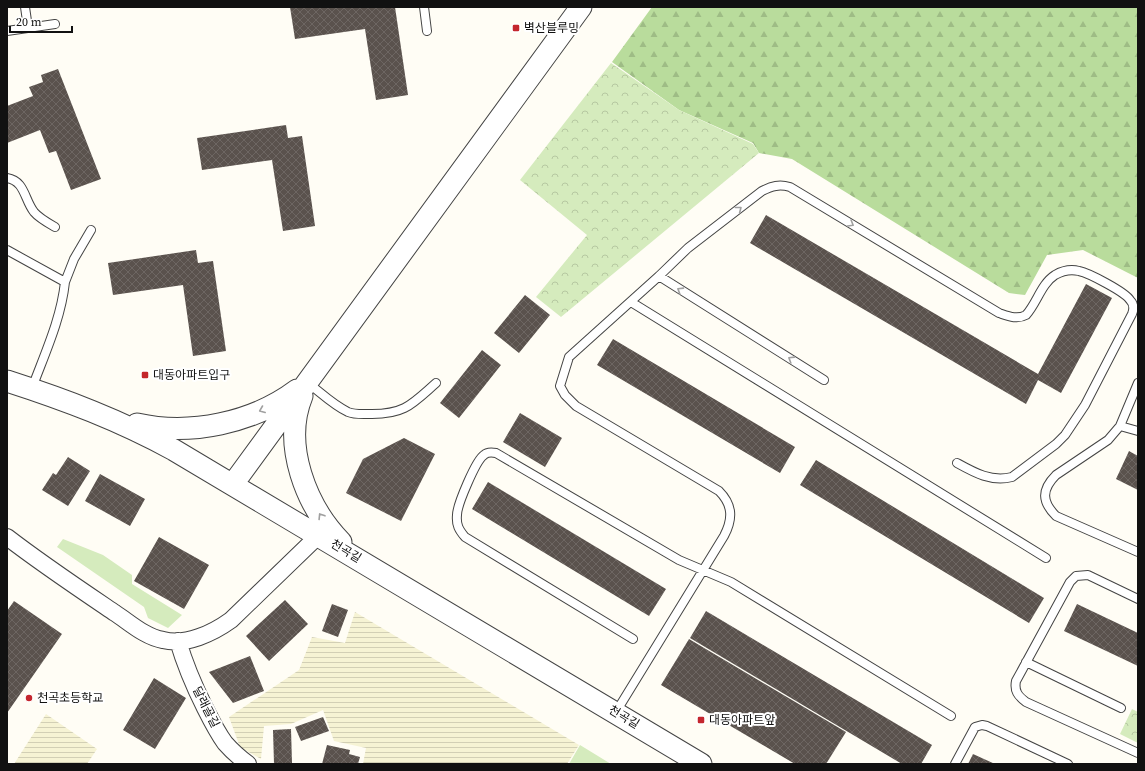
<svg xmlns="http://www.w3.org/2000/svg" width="1145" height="771" viewBox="0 0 1145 771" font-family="'Source Serif 4','Noto Sans KR',serif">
	<defs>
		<pattern id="farmland-rules" width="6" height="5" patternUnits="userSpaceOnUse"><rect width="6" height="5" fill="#f6f3d4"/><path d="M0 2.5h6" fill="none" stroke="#d2cfb5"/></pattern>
		<pattern id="forest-firs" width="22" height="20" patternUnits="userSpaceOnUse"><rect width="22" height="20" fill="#b9dc9c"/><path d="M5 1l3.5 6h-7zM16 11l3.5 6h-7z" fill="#9ebc85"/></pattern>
		<pattern id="park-crowns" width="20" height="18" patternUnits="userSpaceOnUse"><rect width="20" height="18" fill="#d5ebbd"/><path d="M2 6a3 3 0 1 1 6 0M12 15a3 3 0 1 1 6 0" fill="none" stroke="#b6c8a1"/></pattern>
		<pattern id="building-cross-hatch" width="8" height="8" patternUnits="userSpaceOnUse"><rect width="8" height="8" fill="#5a524d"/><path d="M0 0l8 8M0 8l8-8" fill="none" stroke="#6d6662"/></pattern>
	</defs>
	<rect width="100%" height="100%" fill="#fffdf5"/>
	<!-- farmland -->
	<path fill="url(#farmland-rules)" d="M355,612L579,745L567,764H363L366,748L334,741L323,710L291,724L264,726L261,759L240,747L229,717L299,670L312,637L345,643Z
		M46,714L97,749L87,764H14Z"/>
	<!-- grass -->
	<path fill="#d5ebbd" d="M63,539L103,555L132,575V584L182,615L168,628L148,618L144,607L57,547Z
		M580,745L611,764H569Z"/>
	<!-- forest -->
	<path fill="url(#forest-firs)" d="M652,7H1138V278L1083,250L1047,255L1025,295L1009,293L792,159L759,153L753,143L679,110L612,62Z"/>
	<!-- park -->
	<path fill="url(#park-crowns)" d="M611,63L679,110L753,144L759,153L561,317L536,297L587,235L520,180Z
		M1132,709L1138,712V743L1120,734Z"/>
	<!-- building -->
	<path fill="url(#building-cross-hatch)" d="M290,7H395L408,95L376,100L365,29L295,39Z
		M58,69L101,179L71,190L56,151L49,153L40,130L7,143V106L33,96L29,87L43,82L41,75Z
		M286,125L288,138L302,136L315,226L283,231L272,160L202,170L197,138Z
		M766,215L1038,374L1086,284L1112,298L1061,393L1038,380L1026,404L750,243Z
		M196,250L198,263L213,261L226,351L193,356L183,285L113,295L108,263Z
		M525,295L550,315L519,353L494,333Z
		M613,339L795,447L780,473L597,365Z
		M482,350L501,365L459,418L440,403Z
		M520,413L562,438L545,467L503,442Z
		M404,438L435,454L401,521L346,493L363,459Z
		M1129,451L1138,456V490L1116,479Z
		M68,457L90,471L68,506L42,490L53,473L56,475Z
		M816,460L1044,598L1029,623L800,485Z
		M100,474L145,499L130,526L85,501Z
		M488,482L666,589L649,616L472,509Z
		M159,537L209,565L184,609L134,581Z
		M285,600L308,624L269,661L246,636Z
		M14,601L62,634L7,713V611Z
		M332,604L348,610L338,637L322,631Z
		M1077,604L1138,633V666L1064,631Z
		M706,611L932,745L921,764H902L690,638Z
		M689,639L846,732L826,764H795L661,685Z
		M250,656L264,691L233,703L209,672Z
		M154,678L186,698L155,749L123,730Z
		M323,717L329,731L301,741L295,727Z
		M291,729L292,763L274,764L273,730Z
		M327,745L350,750L349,754L360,757L358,764H322Z
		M973,754L995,764H968Z"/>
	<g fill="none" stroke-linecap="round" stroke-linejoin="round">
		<defs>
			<path id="service" d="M25,7L28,28
				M424,7L427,31
				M7,31L55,24
				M7,178C25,181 24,199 34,212C39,218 48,223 55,227
				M7,250L65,282C61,319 45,353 32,388
				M65,282L74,259L91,230
				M631,302L1046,558
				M824,380L659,276L688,248L762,191C772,186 779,184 790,187L999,313C1008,316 1017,320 1026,315C1037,303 1041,284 1055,275C1062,271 1071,269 1079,271C1089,273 1125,292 1130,300C1134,304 1134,309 1132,314L1085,405L1065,435L1056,444L1012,477C991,482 975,473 957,463
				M308,383C320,392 333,405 348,412C355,415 363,414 372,414C405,414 412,404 436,383
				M1138,383L1120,426L1108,440L1056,475C1041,490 1042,502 1056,516L1138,552
				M1120,426L1138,431
				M1138,599L1088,575L1076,576L1070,582L1016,681C1014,691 1018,696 1026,702L1138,753
				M633,639L465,537C459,530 456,525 457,515C457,505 476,460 484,455C487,452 491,452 496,453L679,560L731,582L951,716
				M1026,662L1121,708
				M616,712L724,536C733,519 733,505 719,491L576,406L565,395L560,386L569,357L659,276
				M955,764L975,727L982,725L987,726L1068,764"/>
			<path id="minor" d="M7,537C42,564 78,588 115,613C129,622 145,637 163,640C186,646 213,633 231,620L319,535
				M178,641C185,665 194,686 205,708C211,720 217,732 225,743C232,751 240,758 248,764"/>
			<path id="tertiary" d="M7,381C66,400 119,420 174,450L701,764
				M302,396C282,445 306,506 341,542
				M137,424C190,436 253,423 297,390
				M233,484L581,7"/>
		</defs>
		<!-- service casing -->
		<use href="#service" stroke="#444" stroke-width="10"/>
		<!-- minor casing -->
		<use href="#minor" stroke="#444" stroke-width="18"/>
		<!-- tertiary casing -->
		<use href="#tertiary" stroke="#444" stroke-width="23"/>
		<!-- service -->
		<use href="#service" stroke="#fff" stroke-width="8"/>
		<!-- minor -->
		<use href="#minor" stroke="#fff" stroke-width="16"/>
		<!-- tertiary -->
		<use href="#tertiary" stroke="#fff" stroke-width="21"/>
	</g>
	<!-- one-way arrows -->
	<defs><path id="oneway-chevron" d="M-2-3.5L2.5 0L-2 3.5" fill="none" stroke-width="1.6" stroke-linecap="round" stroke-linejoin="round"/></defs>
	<g stroke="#a0a0a0">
		<use href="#oneway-chevron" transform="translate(739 209) rotate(-38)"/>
		<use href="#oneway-chevron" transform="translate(851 224) rotate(31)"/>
		<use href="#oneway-chevron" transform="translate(680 290) rotate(-148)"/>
		<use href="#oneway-chevron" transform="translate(791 359) rotate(-148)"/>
		<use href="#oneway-chevron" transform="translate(262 410) rotate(158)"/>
		<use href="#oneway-chevron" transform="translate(321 516) rotate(-122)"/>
	</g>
	<!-- markers -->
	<g fill="#c4262e" stroke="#fff" stroke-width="1.5">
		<rect x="512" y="24" width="8" height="8" rx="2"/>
		<rect x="141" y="371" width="8" height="8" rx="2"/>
		<circle cx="29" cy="698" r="4"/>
		<rect x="697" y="716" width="8" height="8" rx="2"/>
	</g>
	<g text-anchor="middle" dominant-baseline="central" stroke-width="4" stroke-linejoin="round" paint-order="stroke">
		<!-- poi labels -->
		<g font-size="12" fill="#111" stroke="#fff" text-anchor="start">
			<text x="524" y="28">벽산블루밍</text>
			<text x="153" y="375">대동아파트입구</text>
			<text x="37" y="698">천곡초등학교</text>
			<text x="709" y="720">대동아파트앞</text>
		</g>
		<!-- street labels -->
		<g font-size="12" fill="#111" stroke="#fff">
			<text transform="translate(346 551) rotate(31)">천곡길</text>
			<text transform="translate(206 707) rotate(63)">달래골길</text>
			<text transform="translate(624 717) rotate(31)">천곡길</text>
		</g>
	</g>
	<!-- border -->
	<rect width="1145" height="771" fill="none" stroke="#111111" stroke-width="16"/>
	<!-- scale -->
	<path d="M10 26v6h62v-6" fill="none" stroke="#111111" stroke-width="2"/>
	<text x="16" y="26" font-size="12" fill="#111111" stroke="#ffffff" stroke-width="3" paint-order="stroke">20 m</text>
</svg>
